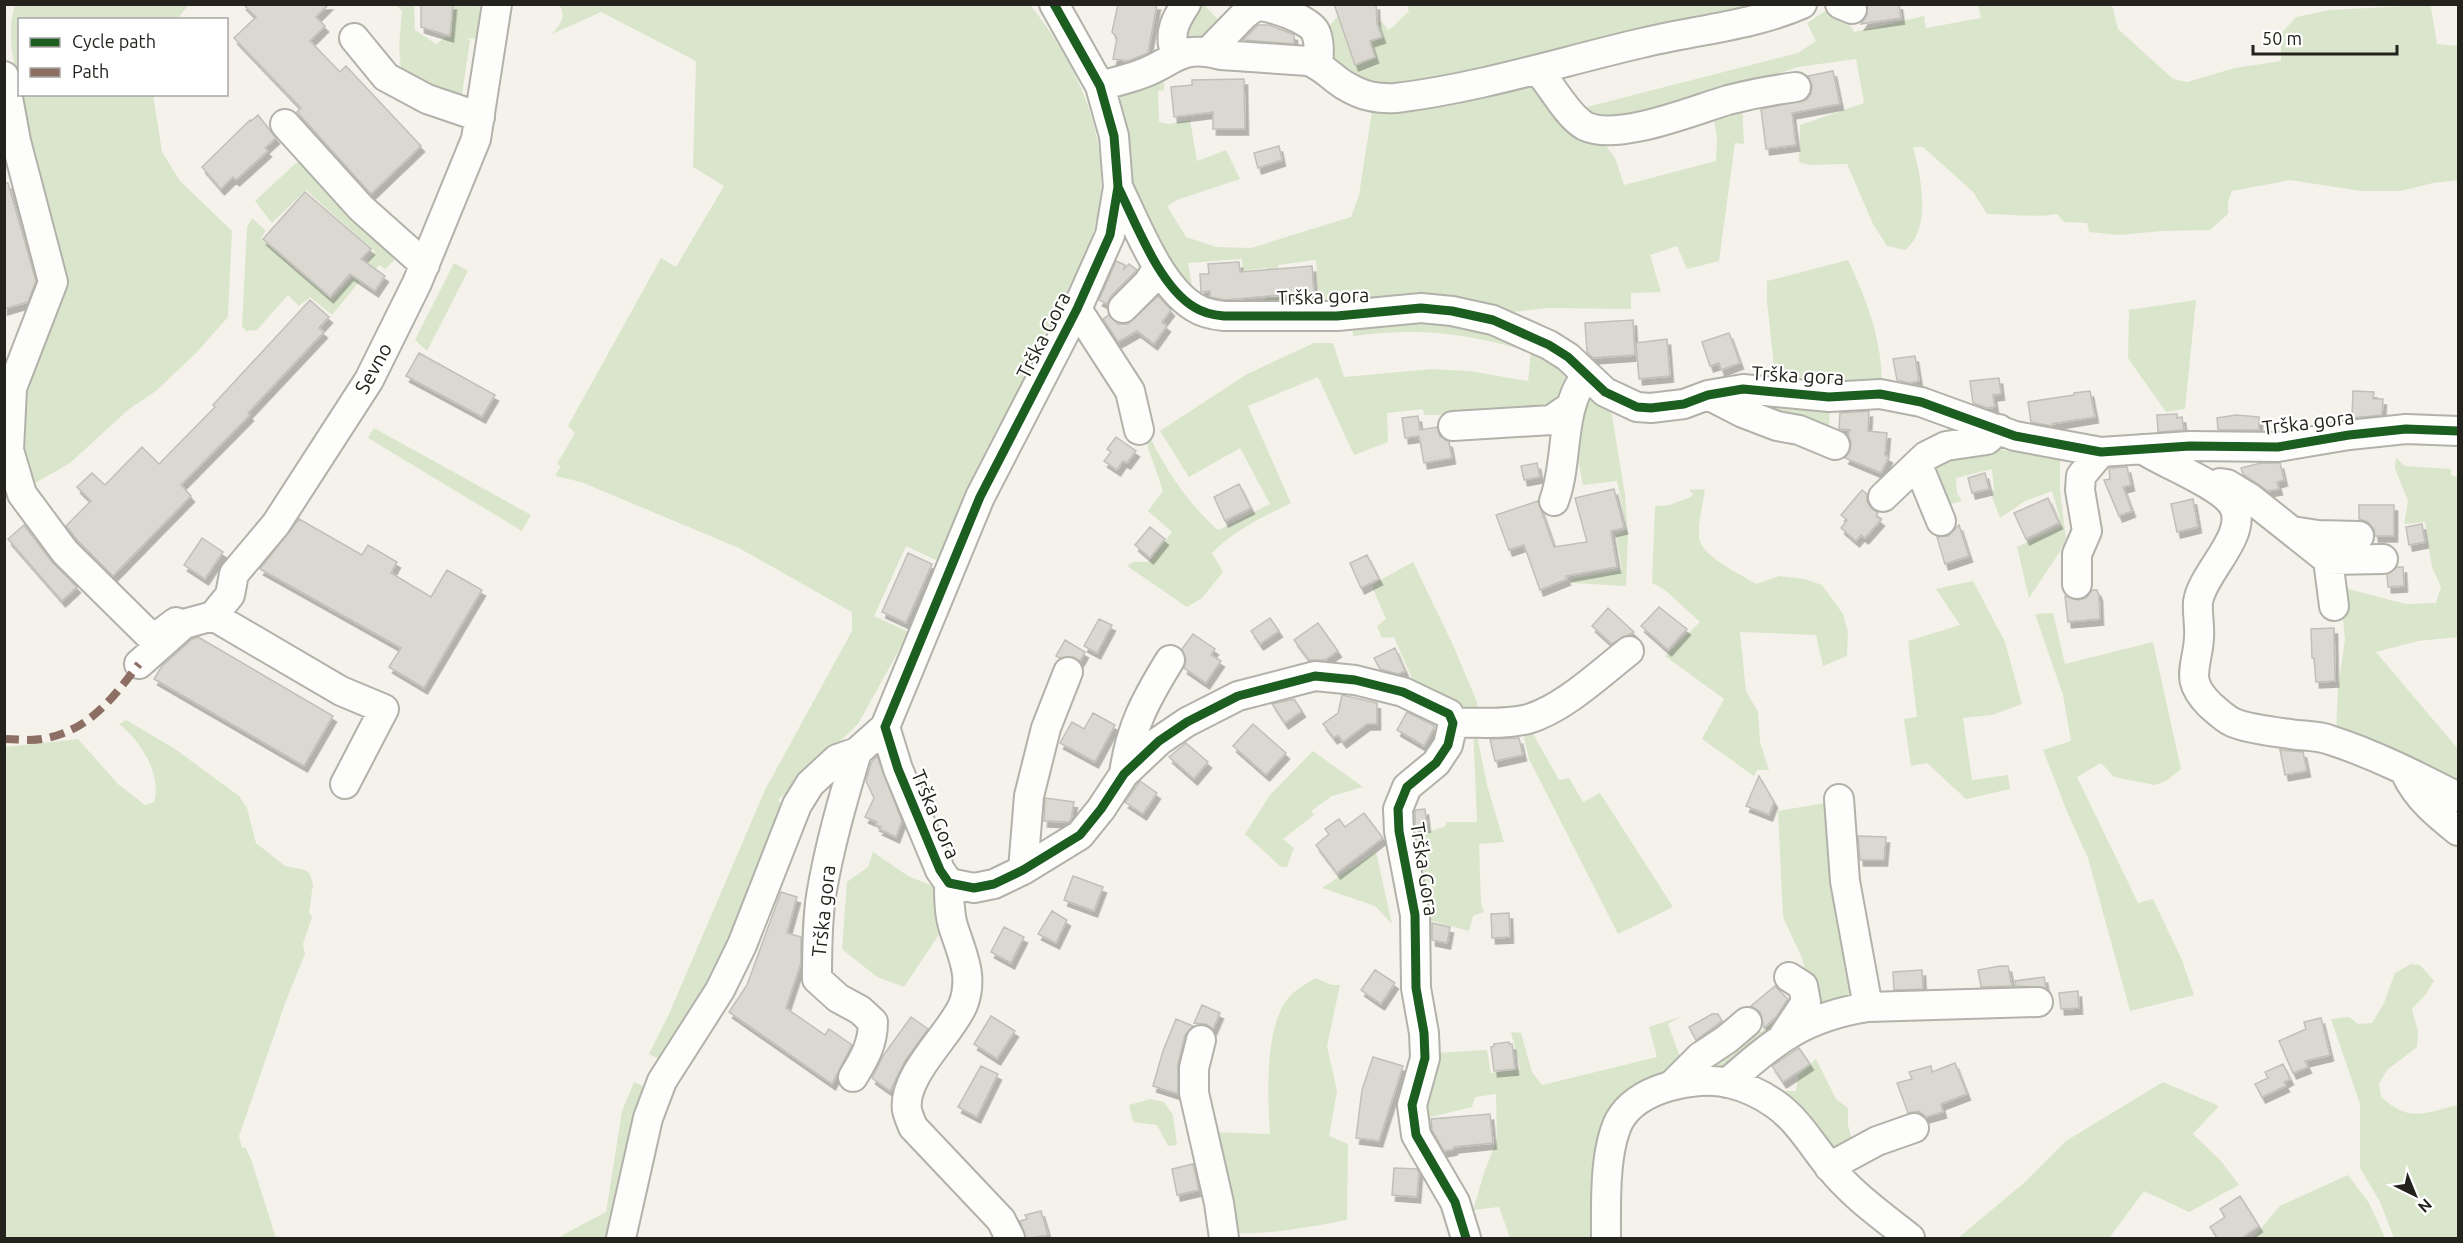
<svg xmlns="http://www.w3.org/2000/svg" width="2463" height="1243" viewBox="0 0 2463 1243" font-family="Ubuntu,sans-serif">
	<defs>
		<filter id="shadow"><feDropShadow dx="3.5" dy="6" stdDeviation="0" flood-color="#0004"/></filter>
	</defs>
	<rect width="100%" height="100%" fill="#f4f2ea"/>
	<!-- green -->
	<path fill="#dae6cb" d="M15,5H189L177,19L20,20L19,89C14,61 6,33 15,5Z
		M396,5H414L415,30L436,44L450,35L453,5H480L477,39L466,38L470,40L461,101L402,82L399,46L402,11Z
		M559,5H1030C1083,70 1122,160 1089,244C1075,280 1055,312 1039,347C1007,419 975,491 942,563L906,546L874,616L909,632L858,724L778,800L790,810L727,970L661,1060L649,1054L669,1014L765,790L852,631V612L739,548L581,482L555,476L561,466L557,464L575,433L568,426L661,258L676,267L724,186L693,167L696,61L601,12L552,34C561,24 567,16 559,5Z
		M1196,5H1207L1206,7L1224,26L1205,46L1189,45L1180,29Z
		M1407,5H1785L1393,93C1358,77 1340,74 1321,37L1340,13L1364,26L1382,22L1388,30C1398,25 1400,17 1409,12Z
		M1978,5H2112L2118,29L2173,79L2187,82L2235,68L2281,61V34L2296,17L2330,10L2426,5L2431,7L2437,44L2458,46V180L2433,183L2401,191H2361L2290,180L2232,191L2228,202V214L2210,230L2162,231L2119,235L2089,232L2087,223L2064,222L2057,214C2033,218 2010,214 1987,214L1973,192L1923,147H1913C1921,175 1932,230 1905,250L1887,246L1873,224L1847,164L1809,165L1799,162L1800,125L1864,103L1856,59L1798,67L1745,85L1613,123L1575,110L1798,53L1816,41L1807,23L1830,8L1847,20L1854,32L1924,16L1926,28L1981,18Z
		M1164,71V90L1158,91L1159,122L1169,124L1190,120L1197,161L1226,150L1240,179L1177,200L1167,206L1186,237L1216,247L1251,248L1351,217L1359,195L1373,105L1535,79L1601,139L1615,158L1624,185L1716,161L1717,137L1713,115L1742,103L1744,144L1735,143L1719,261L1687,269L1677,246L1650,255L1661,292L1631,293V309L1549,308L1493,314L1254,303L1269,298L1318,295L1316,260L1278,265L1281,294L1268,297L1266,268L1243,271L1242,259L1188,263L1193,291C1144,236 1125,162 1107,92Z
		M21,95H153L162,152L180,181L232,231L228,317L197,352L156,391L129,409L70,463L35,483L29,478L15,418L66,284V274Z
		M296,163H303L398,256L385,269L379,265L364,284L359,282L332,315L310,297L299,306L288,295L257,330L246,331L242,326L247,227L252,218L266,231L261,238L332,300L375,252L306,190L272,223L255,201Z
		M1848,260C1867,300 1883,343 1882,387L1773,385L1775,375L1767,302V281Z
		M454,263L468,271L427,351L415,340Z
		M2196,300L2185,409L2166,412L2128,358L2129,310Z
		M1352,318H1413L1504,332L1551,363L1566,374L1569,380L1552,411L1493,415H1424L1423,409L1387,413L1388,442L1354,455L1318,377L1248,406L1291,503C1262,517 1235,530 1212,553L1223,572L1202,598L1187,607L1127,566L1133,562H1148L1172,532L1148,511L1163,491L1142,430L1146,428C1162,465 1188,504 1218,530L1270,504L1240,448L1189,477L1160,431L1247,374L1314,343H1333L1344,377L1432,369L1469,371L1528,381L1531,352C1465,333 1422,327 1353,336Z
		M1583,387L1610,403L1625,495L1628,535L1626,586L1571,583V579L1622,570L1616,535L1627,530L1617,481L1583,485L1578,460H1567Z
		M1830,401L1829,427L1784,423L1726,402Z
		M374,428L531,515L522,531L368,438Z
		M1993,448L2060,460V490L2066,539L2059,553L2029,598L2017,547L2062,526L2052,491L2025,501L2000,518L1991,494L1994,489L1992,469L1956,478L1957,493L1962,501L1947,505L1929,465Z
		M2396,458L2405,466L2451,469V475L2458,477V637L2418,641L2376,652L2458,749V791L2336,735L2338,688L2345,640L2340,587L2406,604L2436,603L2441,587L2432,567L2425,522L2404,524L2408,501L2395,468Z
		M1705,489C1703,504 1698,522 1699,537C1701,557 1741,574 1756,584L1779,576L1804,579L1822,585L1843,614L1848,632L1847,656L1823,666L1816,635L1740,632L1746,691L1758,712L1760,742L1769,770H1757L1754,776L1702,739L1724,699L1665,656L1700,622L1665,590L1652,583L1655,506L1669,505L1691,497L1693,494L1689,490Z
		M1413,562L1453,645L1477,702L1478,714L1468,717L1417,690L1394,637L1382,638L1377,626L1386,619L1373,589V584Z
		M1973,581L2005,642L2022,704L1992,715L1963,718L1972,780L2008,775L2010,789L1966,799L1927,763L1911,766L1904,719L1917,717L1908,641L1960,625L1936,589Z
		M2053,613L2065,664L2153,642L2181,769L2166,781L2155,785L2114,777L2101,763L2077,777L2138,903L2153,899L2182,960L2194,995L2130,1011L2088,858L2068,814L2043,750L2071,741L2063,695L2035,614Z
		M126,720L175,749L239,796L247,808L256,843L285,866L305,870L310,874L313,885L309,912L312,917L303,944L305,954L287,998L239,1136L242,1148L245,1147L251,1159L276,1238H5V747L78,739L118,784L145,805L154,802C162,774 140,740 119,724Z
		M1527,723L1559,780L1569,778L1583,802L1600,793L1673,907L1618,934L1529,759L1521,725Z
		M1473,727L1477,735L1487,785L1504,842L1479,844L1481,903L1484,912L1473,916L1469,931L1428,920L1411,838L1446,826V822H1477Z
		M1313,751L1363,787L1332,796L1311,811L1314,815L1283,839L1294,848L1287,867H1281L1245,834L1270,795Z
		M1831,802L1852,996L1844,1003L1813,1014V1001L1802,958L1783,917L1778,811Z
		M873,852L908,876L938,888L948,921L904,987L877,977L842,949L847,882L868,867Z
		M1376,852L1392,924L1375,906L1322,888Z
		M2411,964L2420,965L2434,981L2426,994L2412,1009L2418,1032L2417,1047L2387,1070L2379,1084L2381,1097C2410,1123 2424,1113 2458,1105V1238H2394L2380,1202L2360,1168V1104L2331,1019L2349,1017L2358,1024L2372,1023L2384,1003L2395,973Z
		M1315,978L1332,985H1340L1327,1046L1337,1091L1329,1136L1348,1144L1347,1220C1309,1227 1268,1235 1229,1233L1212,1132L1270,1134C1268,1097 1263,1022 1292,994C1298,988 1308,983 1315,978Z
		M1784,1014L1779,1034L1718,1078L1701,1063L1752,1027L1761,1032Z
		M1682,1016L1668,1024L1680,1057L1664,1078L1642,1090L1595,1238H1510L1499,1207L1473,1210L1485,1170L1497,1140L1496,1094L1475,1097L1472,1107L1423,1119L1433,1053L1487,1050L1491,1073L1520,1069L1511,1032L1521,1033L1532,1072L1542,1085L1657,1057L1649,1027Z
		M1816,1059L1836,1099L1848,1108V1125L1853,1144L1836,1156L1776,1091H1796L1798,1076Z
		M634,1082L651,1090L618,1238H557L606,1212L622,1111Z
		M2163,1082L2219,1106L2193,1134L2221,1161L2239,1185L2189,1212L2144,1191L2109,1238H1958L2025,1182L2066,1141Z
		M1150,1099L1164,1102L1173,1115L1177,1145L1168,1146L1157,1125L1133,1122L1129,1105Z
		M2348,1175L2369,1203L2385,1238H2253L2280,1206Z"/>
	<!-- building -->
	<path fill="#dbd8d2" stroke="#c2bfba" stroke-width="1.5" filter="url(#shadow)" d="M243,4H329L316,17L325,26L310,41L340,72L346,66L421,146L371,194L297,112L301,108L234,38L256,17Z
		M421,4H453L450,36L421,27Z
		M1118,4H1157L1148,53L1128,61L1113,59L1117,38L1112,32Z
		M1334,4H1376L1377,23L1382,37L1370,41L1375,57L1355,65Z
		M1867,4H1899L1901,18L1861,24L1867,15Z
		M1258,25H1269L1290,33L1294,35V44L1243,40Z
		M1833,71L1840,104L1792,113L1796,145L1766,149L1761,109L1806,100L1811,94L1812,85L1808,76Z
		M1244,79L1245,129H1213V112L1174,117L1171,87L1192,85V80Z
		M258,115L276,138L265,148L268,151L236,180L233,177L221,189L202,167L250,120L251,121Z
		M1279,146L1282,160L1258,168L1254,153Z
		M4,183H8L36,281L28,302L4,309Z
		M305,192L371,249L361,259L385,276L375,291L350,274L330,297L263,239Z
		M1116,261L1125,265L1124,269L1129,264L1137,270L1111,296L1107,304L1099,300Z
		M1239,262L1240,272L1312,266L1314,292L1225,300L1210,297V291L1201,292L1200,274H1209L1208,264Z
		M1158,296L1171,310L1162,322L1167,326L1154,344L1137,331L1118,342L1103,319L1109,315L1118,324H1128Z
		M310,300L329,317L319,328L324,332L248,413L250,415L181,485L191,496L113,576L78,541L66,526L91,501L77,487L92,473L105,485L142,447L159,464L215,407L213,405Z
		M1633,320L1635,355L1593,358L1587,352L1585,323Z
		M1729,333L1740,363L1721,370L1719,363L1710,366L1702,342Z
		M1667,339L1670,376L1639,379L1636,343Z
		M419,353L495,395L482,417L406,376Z
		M1915,356L1919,381L1909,383L1897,380L1893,359Z
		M1999,378L2001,394L1993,395L1995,407L1987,408L1973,403L1970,381Z
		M2090,391L2095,417L2052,424V426L2031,422L2028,402L2074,395V393Z
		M2353,391L2374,392L2373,399H2383L2382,415L2352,418Z
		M1869,411L1868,431L1887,433L1885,455L1889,457L1881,473L1845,458L1850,451L1851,442L1848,435L1850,430L1839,429L1840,413Z
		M2177,414V418L2182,417L2184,430L2158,432L2157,415Z
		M2236,415L2259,417V430H2218L2217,418Z
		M1418,416L1420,430L1437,427L1440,436L1449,442L1452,458L1424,463L1419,436L1405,438L1402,418Z
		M1116,437L1136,451L1127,463L1123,461L1117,470L1104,461L1111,452L1107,449Z
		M1537,463L1540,477L1524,480L1521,466Z
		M2261,463H2280L2284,480L2277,482L2279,489L2268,491L2243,474L2241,468Z
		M2127,467L2131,485L2123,487L2132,511L2119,516L2104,480L2110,479L2109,468Z
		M1985,473L1989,489L1972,493L1968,478Z
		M1239,484L1251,508L1225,521L1214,497Z
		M1614,489L1624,528L1611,531L1617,567L1566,576L1567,579L1540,590L1524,545L1509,550L1496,515L1538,501L1554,547L1587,542L1575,498Z
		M1862,490L1867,494V501L1871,508L1878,513L1876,516L1881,520L1865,538L1861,535L1856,541L1841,528L1847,520L1841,515Z
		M2048,498L2059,523L2026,539L2014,513Z
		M2193,499L2198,527L2177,532L2171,504Z
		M2359,505H2394V536H2375L2374,529L2368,522L2359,519Z
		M299,519L362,555L368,545L397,562L391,573L431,597L447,570L482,590L424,688L389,667L401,648L260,569Z
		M2422,524L2425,542L2409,545L2406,527Z
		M24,525L52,562L77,587L62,601L8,539Z
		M1959,525L1969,556L1945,564L1937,537L1948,536Z
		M1150,527L1165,539L1150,558L1135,545Z
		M202,538L223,552L205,579L184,565Z
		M908,553L932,564L906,623L882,612Z
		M1367,555L1379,579L1361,588L1350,563Z
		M2397,567H2403L2404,586L2388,587L2387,574Z
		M2092,590H2097L2099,595L2100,619L2068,622L2065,596L2078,600L2086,598Z
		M1659,607L1687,629L1668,650L1641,626Z
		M1608,608L1634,632L1612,644L1592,626Z
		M1270,618L1279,631L1260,644L1251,631Z
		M1099,619L1112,625L1097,653L1084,646Z
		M1318,623L1338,651L1325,660H1309L1294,640Z
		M2334,628L2335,681L2316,682L2314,658H2312L2311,629Z
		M1193,634L1215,649L1211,655L1221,661L1206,683L1184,668L1186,660L1182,649Z
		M198,637L333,716L304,766L154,679L162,666L192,639Z
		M1065,640L1085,652L1080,661L1073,657L1060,658L1056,656Z
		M1395,648L1405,671L1398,674L1380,669L1374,658Z
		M1342,695L1377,703V724H1367L1343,742L1338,735L1334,738L1323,724L1338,713Z
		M1294,699L1302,711L1285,723L1272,704Z
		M1407,712L1435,726L1424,746L1397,730Z
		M1093,713L1115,725L1095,762L1060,743L1072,722L1084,729Z
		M1253,724L1286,753L1266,775L1233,746Z
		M1519,738L1523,755L1495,761L1490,739Z
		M1186,743L1208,762L1194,779L1169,757Z
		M2280,750L2303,752L2307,771L2285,775Z
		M877,756L902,821L896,837L879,829L881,827L876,825L877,822L865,817L874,798L866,781L871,763Z
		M1759,776L1774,802L1769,815L1746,806Z
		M1140,781L1157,793L1143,814L1125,802Z
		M1045,798L1074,802L1071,819L1069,822L1044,821Z
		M1425,809L1427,826L1415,827V810Z
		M1364,813L1383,838L1337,873L1316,845L1329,834L1325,829L1339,819L1345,827Z
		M1858,836L1886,837L1884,860H1860Z
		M1073,876L1103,887L1094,911L1064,900Z
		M781,892L797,897L787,933L801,937V963L786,1008L825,1035L829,1029L852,1045L832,1084L729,1012L747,985Z
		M1052,911L1067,920L1056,943L1038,934Z
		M1509,913L1510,937L1492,938L1491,914Z
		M1432,923L1450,927L1447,943L1432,940Z
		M1004,927L1024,937L1011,963L991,952Z
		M2000,966H2008L2012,986L1981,987L1978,970Z
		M1375,970L1395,983L1381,1004L1361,990Z
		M1922,970L1923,989L1894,990L1893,972Z
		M2044,977L2046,988L2016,986L2015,981Z
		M1775,986L1788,999L1776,1017L1764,1028L1760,1012L1751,1006Z
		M2078,991L2079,1008L2061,1009L2059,993Z
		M1202,1005L1220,1013L1213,1029L1206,1024L1194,1023Z
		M1712,1014H1718L1722,1021L1696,1040L1689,1027Z
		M991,1016L1015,1031L997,1059L974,1044Z
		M911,1017L928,1029L905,1061L890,1091L872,1078L883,1056Z
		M2321,1018L2330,1055L2305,1061L2308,1067L2293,1073L2279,1041L2306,1029L2304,1022Z
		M1176,1019L1193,1026L1185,1035L1178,1064V1094L1153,1086L1163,1051Z
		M1509,1042V1044H1512L1515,1069L1494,1071L1491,1047L1494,1046V1044Z
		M1799,1048L1810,1064L1783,1082L1772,1066Z
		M1373,1057L1403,1066L1379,1141L1356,1138L1362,1090Z
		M1955,1063L1967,1094L1941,1104L1943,1112L1926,1117L1919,1111L1908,1113L1897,1083L1912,1079L1909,1072L1931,1066L1932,1072Z
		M2283,1064L2290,1079L2284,1082L2286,1086L2262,1097L2255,1084L2268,1078L2265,1072Z
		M981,1066L998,1074L977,1117L958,1107Z
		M1490,1114L1493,1143L1454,1147V1149L1444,1151L1432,1130L1431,1119Z
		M1193,1164L1199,1190L1177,1195L1172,1169Z
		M1394,1168L1417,1169L1419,1173L1417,1197L1392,1195Z
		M2240,1196L2259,1226L2240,1239H2218L2210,1227L2225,1217L2220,1209Z
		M1041,1211L1048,1235L1026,1239L1020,1221L1027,1219L1025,1215Z"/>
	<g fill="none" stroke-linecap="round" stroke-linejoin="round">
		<defs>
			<path id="minor" d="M1054,4L1100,86L1114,136L1118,187L1110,235L1077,309L980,497L885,727L898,769L940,870L949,883L974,888L994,884L1023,870L1080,835L1101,809L1124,774L1159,741L1187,722L1238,696L1315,676L1355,680L1403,692L1449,714L1453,723L1448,745L1436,763L1407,787L1398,809L1399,831L1415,915L1416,988L1424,1033L1425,1058L1412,1105L1416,1135L1455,1202L1466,1238
				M1840,4L1852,9
				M1259,6C1272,7 1308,19 1315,31C1320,41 1319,54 1318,64
				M354,38L386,77L427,99L480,117
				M1208,52L1245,14L1259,4
				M1181,53L1174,49C1169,32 1176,19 1186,4
				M1538,70C1551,85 1568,117 1585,126C1617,142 1694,110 1728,100C1751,94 1773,90 1796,87
				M4,76L16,141L53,282L12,388L9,450L22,494L65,552L153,639L176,622
				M1100,86C1114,82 1128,79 1141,74C1175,62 1178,44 1221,55L1308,61C1323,66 1331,77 1344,85C1362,96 1376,99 1396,98C1479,88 1560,62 1642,43C1694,30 1752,26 1802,4
				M285,124L361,208L425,265
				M1118,187C1136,223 1159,286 1194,307C1203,313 1213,315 1224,316H1337L1421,308L1452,311L1493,320L1549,345L1568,357L1605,392L1637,407L1651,408L1684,404L1708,395L1743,389L1829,397L1880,394L1921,402L2015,436L2101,452L2190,446L2278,447L2349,435L2406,429L2458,431
				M1123,308L1148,283L1158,267
				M1077,309L1130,391L1139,430
				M1708,395L1743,413L1777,426L1799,430L1835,445
				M1453,426L1551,420L1570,407
				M2142,449C2164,464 2224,486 2234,507C2248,536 2202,573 2198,602C2197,613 2200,626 2199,638C2197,669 2184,679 2210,705C2216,710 2224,718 2232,722C2246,729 2282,733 2298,735C2309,736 2320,736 2330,740C2374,754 2417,776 2458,797
				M1918,465L1941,521
				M2220,483L2227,484L2250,498L2328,560L2383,559
				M1883,497L1926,456L1946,446L1987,440L1999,429
				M1554,501C1569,460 1559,411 1586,375
				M2292,531L2318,535L2359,536
				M2328,560L2334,606
				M2077,584V554L2087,531L2080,490L2081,476L2101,452
				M213,616L341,691L384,709L345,784
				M139,664L184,624L213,616L230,595L234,574L276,524L369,380L417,283L476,139L497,4
				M1453,723C1478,722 1505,725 1528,719C1563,709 1601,673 1629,651
				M1124,774C1130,728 1146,699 1170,660
				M2406,774C2417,798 2438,815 2458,831
				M1839,799L1845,881L1868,1007
				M1023,870L1029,796L1046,728L1068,672
				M949,883C949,897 949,915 954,929C962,954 974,977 963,1005C950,1035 902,1076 907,1110C908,1115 911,1122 913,1127L1001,1220L1010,1238
				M1784,1035L1806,1002L1803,986L1789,977
				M1201,1040L1194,1068V1093L1219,1203L1224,1238
				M853,1077C864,1059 873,1044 873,1022L860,1010L838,998L817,979C817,951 817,923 821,896C829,847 843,799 857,752
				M1727,1083C1775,1041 1803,1017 1868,1007L2038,1002
				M1671,1086L1700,1057L1727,1039L1747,1022
				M1829,1167L1877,1141L1914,1128
				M621,1238L648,1118L662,1081L720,990L742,945L797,805L810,784L837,759L857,752L885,727
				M1606,1238C1606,1204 1604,1152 1619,1121C1637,1088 1695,1075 1729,1083C1745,1087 1761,1094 1775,1104C1797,1119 1812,1145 1829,1166C1851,1194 1882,1216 1910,1238"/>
		</defs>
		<!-- minor casing -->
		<use href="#minor" stroke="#b2b1aa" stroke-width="32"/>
		<!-- minor -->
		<use href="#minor" stroke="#fdfdfc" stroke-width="28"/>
		<!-- quiet -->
		<path stroke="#8d6e63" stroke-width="8" stroke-dasharray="15 8" stroke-linecap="butt" d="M4,739C16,739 30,741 42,739C89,731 112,699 139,664"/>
		<defs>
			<path id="cycleway" d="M1054,4L1100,86L1114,136L1118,187L1110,235L1077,309L980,497L885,727L898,769L940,870L949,883L974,888L994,884L1023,870L1080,835L1101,809L1124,774L1159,741L1187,722L1238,696L1315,676L1355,680L1403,692L1449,714L1453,723L1448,745L1436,763L1407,787L1398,809L1399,831L1415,915L1416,988L1424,1033L1425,1058L1412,1105L1416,1135L1455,1202L1466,1238
				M1118,187C1136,223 1159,286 1194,307C1203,313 1213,315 1224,316H1337L1421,308L1452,311L1493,320L1549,345L1568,357L1605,392L1637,407L1651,408L1684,404L1708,395L1743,389L1829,397L1880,394L1921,402L2015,436L2101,452L2190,446L2278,447L2349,435L2406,429L2458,431"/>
		</defs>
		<!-- cycleway casing -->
		<use href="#cycleway" stroke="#fff" stroke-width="13"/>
		<!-- cycleway -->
		<use href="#cycleway" stroke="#1b5e20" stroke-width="9"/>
	</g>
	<g text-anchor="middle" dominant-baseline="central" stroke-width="4.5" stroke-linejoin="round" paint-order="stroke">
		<!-- street labels -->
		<g font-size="20" fill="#24221d" stroke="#fff">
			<text transform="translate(1323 296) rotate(-2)">Trška gora</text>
			<text transform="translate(1043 335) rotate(-63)">Trška Gora</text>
			<text transform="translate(373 368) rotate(-61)">Sevno</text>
			<text transform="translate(1798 375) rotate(3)">Trška gora</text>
			<text transform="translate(2308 422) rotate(-7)">Trška gora</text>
			<text transform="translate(936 814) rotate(67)">Trška Gora</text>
			<text transform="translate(1425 869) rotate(81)">Trška Gora</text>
			<text transform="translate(823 911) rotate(-84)">Trška gora</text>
		</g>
	</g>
	<!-- border -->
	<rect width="2463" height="1243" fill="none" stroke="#24221d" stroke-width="12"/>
	<!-- legend -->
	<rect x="18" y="18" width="210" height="78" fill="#ffffff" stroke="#a7a7a5" stroke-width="1.5"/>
	<rect x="30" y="38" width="30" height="9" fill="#1b5e20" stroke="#a7a7a5" stroke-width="1.5"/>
	<text x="72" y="48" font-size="18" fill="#24221d">Cycle path</text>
	<rect x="30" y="68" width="30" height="9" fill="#8d6e63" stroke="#a7a7a5" stroke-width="1.5"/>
	<text x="72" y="78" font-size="18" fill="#24221d">Path</text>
	<!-- north arrow -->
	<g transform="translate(2415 1195) rotate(137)" stroke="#ffffff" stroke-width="4.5" paint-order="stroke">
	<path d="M0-4.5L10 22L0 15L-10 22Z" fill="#24221d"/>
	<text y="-9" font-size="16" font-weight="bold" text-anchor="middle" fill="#24221d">N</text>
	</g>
	<!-- scale -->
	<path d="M2253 45v9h144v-9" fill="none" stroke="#24221d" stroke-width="3"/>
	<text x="2262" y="45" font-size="18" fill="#24221d" stroke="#ffffff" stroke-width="4.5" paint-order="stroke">50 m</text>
</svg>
